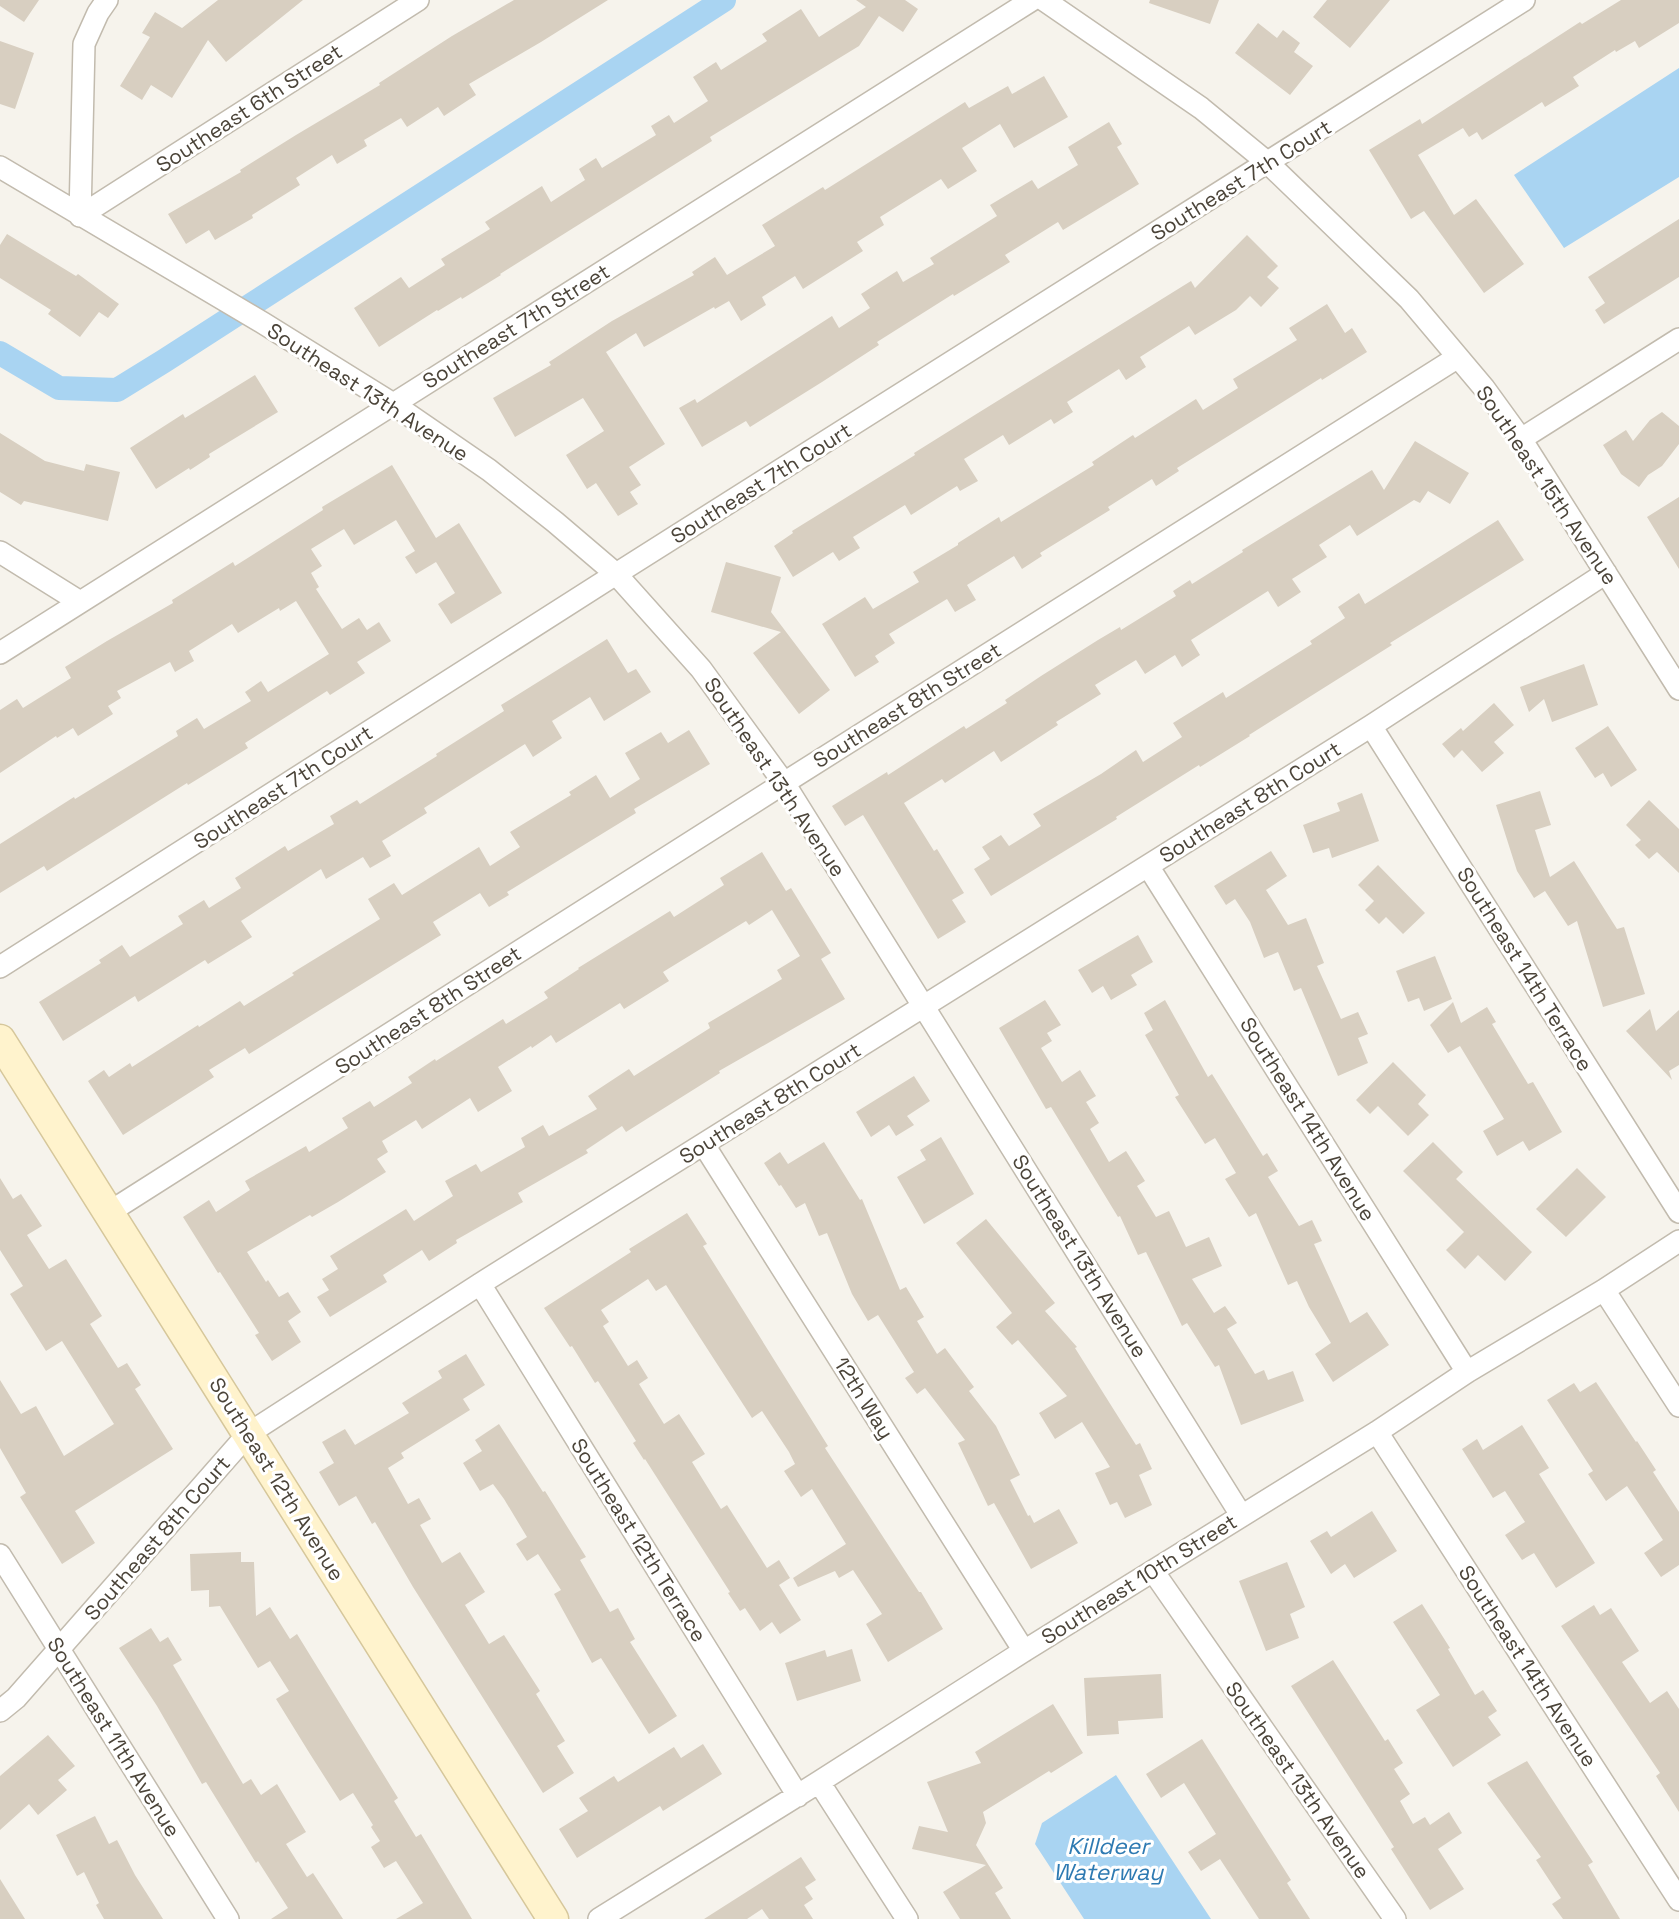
<svg xmlns="http://www.w3.org/2000/svg" width="1679" height="1919" viewBox="0 0 1679 1919" font-family="'Space Grotesk',sans-serif">
	<rect width="100%" height="100%" fill="#f6f3ec"/>
	<!-- water -->
	<path fill="#a9d4f2" d="M1679,68V177L1564,248L1514,175Z
		M1116,1775L1211,1919H1084L1035,1844L1042,1823Z"/>
	<g fill="none" stroke-linecap="round" stroke-linejoin="round">
		<!-- canal -->
		<path stroke="#a9d4f2" stroke-width="24" d="M0,353L59,388L117,390L164,361L724,0"/>
	</g>
	<!-- building -->
	<path fill="#d8cfc1" d="M0,0H39L24,22L0,6Z
		M218,0H303L226,62L208,40L172,98L151,85L142,100L120,86L150,37L142,33L155,12L182,28Z
		M514,0H608L541,42L469,84L476,95L444,116L438,107L407,127L401,118L364,140L367,146L337,164L332,155L296,178L300,185L252,215L253,218L215,240L209,230L186,244L168,214L241,172L240,170L296,135L380,85L379,83L452,36Z
		M856,0H905L918,9L903,32L879,16L859,46L710,137L712,141L500,274L501,275L462,299L461,297L438,311L437,310L379,347L354,308L401,277L409,288L445,265L441,259L490,229L485,222L542,186L551,202L585,180L579,169L596,158L602,168L656,135L651,126L669,115L674,123L708,101L693,77L716,62L721,70L767,41L762,34L801,9L819,37L866,7Z
		M1150,0H1219L1210,24L1149,3Z
		M1327,0H1390L1350,48L1313,17Z
		M1621,0H1679V23L1639,48L1635,41L1616,52L1615,50L1573,77L1579,86L1545,107L1542,102L1482,140L1477,132L1469,137L1463,128L1418,155L1454,215L1476,199L1524,264L1484,293L1424,211L1411,219L1369,150L1420,119L1422,124L1580,22L1582,24Z
		M1258,23L1277,38L1283,30L1300,43L1294,52L1313,66L1290,95L1235,53Z
		M0,41L34,53L15,109L0,104Z
		M1044,76L1068,117L1014,148L1000,124L962,148L977,171L948,189L941,179L880,217L884,225L857,242L863,251L803,289L795,276L762,297L766,305L741,321L729,301L715,309L714,307L644,347L636,333L606,352L665,444L629,467L641,485L630,492L638,504L618,516L596,483L587,489L566,455L604,431L583,398L515,437L493,398L551,365L549,362L612,321L694,275L692,272L715,257L727,275L775,246L762,225L823,187L825,190L965,102L969,108L1008,86L1012,94Z
		M1109,122L1122,144L1117,147L1139,184L1063,230L1058,222L1005,255L1010,262L954,296L953,294L877,342L879,345L822,382L750,427L746,421L702,447L679,408L695,399L697,403L832,316L839,328L870,308L861,294L897,271L903,282L934,264L930,258L997,216L990,205L1032,180L1038,189L1078,165L1068,147Z
		M1679,219V277L1604,324L1595,310L1605,303L1588,277Z
		M7,234L76,276L78,274L119,304L108,318L99,312L80,337L48,314L51,310L0,278V245Z
		M1247,235L1278,266L1267,277L1279,288L1261,307L1250,296L1236,310L1195,335L1189,326L1140,357L1146,367L1126,380L1119,369L1067,402L1073,412L1054,424L1051,419L1009,445L1003,435L964,459L978,481L960,491L957,486L911,515L905,505L853,537L860,548L839,561L833,552L793,577L774,546L793,533L792,531L915,455L914,453L978,413L1191,281L1195,288Z
		M1327,304L1345,333L1352,328L1367,352L1322,380L1321,378L1177,468L1179,471L1156,486L1152,479L1108,507L1110,510L1040,553L1042,556L1022,569L1014,556L967,585L976,600L955,612L947,599L889,634L895,643L875,656L879,662L855,677L822,624L865,597L873,609L919,582L913,572L958,545V543L999,517L1001,522L1094,465L1092,462L1133,435L1135,438L1196,399L1203,410L1238,388L1233,379L1297,340L1289,328Z
		M255,375L278,412L209,454L210,457L190,470L189,468L156,489L130,448L183,414L185,418Z
		M1662,412L1679,426V444L1662,466L1648,475L1639,487L1621,474L1603,445L1626,430L1633,441L1650,420Z
		M0,433L45,461L84,471L86,464L120,472L108,521L24,501L21,505L0,492Z
		M1415,441L1469,473L1450,504L1428,491L1420,503L1414,500L1357,536L1350,525L1319,545L1327,557L1292,579L1301,592L1278,607L1268,591L1191,640L1200,655L1182,667L1175,655L1145,674L1136,660L1095,685L1101,694L1056,722L1058,725L1001,762L994,751L945,783L942,779L904,803L934,851L937,849L964,893L952,900L966,922L938,939L863,815L845,826L832,806L887,772L888,775L964,726L966,729L1007,703L1005,700L1041,676L1098,640L1120,627L1121,630L1176,596L1173,591L1190,580L1192,584L1243,552L1242,550L1372,470L1384,490Z
		M392,465L436,538L459,523L502,593L451,624L438,604L455,593L436,562L416,574L405,557L415,551L396,520L354,545L344,529L311,549L322,566L311,573L319,587L316,589L342,629L359,618L367,630L379,622L391,641L357,662L365,673L330,695L327,691L245,743L248,748L188,785L187,783L47,871L44,866L0,893V844L74,797L75,799L178,736L176,731L197,718L204,729L251,701L245,692L261,681L268,692L329,654L296,601L280,611L279,608L238,633L232,624L189,651L194,661L175,672L170,662L117,691L121,698L108,706L113,714L78,736L73,728L57,738L56,736L0,773V710L17,699L23,708L71,678L65,667L107,641L173,603L172,600L233,562L235,566L323,510L322,507Z
		M1679,497V569L1647,517Z
		M1498,520L1524,560L1390,643L1392,645L1249,735L1250,736L1200,767L1199,765L1116,817L1117,819L991,896L974,869L990,859L982,847L1001,835L1009,846L1041,826L1033,814L1101,774L1136,750L1143,762L1182,737L1173,723L1223,692L1226,698L1312,644L1310,641L1345,618L1338,607L1359,593L1365,604Z
		M726,562L781,577L771,612L830,690L799,714L753,653L781,632L711,612Z
		M607,639L628,673L636,669L651,692L604,721L590,697L552,721L562,738L533,757L525,744L424,808L427,813L382,841L391,856L370,868L363,857L326,879L321,869L241,921L252,937L208,964L205,960L138,1002L135,996L63,1041L39,1002L101,963L99,960L122,945L130,957L183,924L178,916L204,900L209,908L241,888L235,878L285,846L288,851L334,824L330,816L357,800L360,804L437,756L436,754L504,711L501,705Z
		M1584,664L1598,705L1552,722L1544,699L1529,712L1520,687Z
		M1494,703L1514,725L1494,742L1504,753L1482,772L1462,750L1454,758L1442,744L1461,728L1463,731Z
		M1608,726L1637,770L1611,787L1603,773L1595,778L1575,748Z
		M689,730L710,764L634,809L636,813L507,892L509,895L489,907L480,893L433,922L441,935L249,1054L245,1048L209,1070L214,1077L123,1135L88,1081L104,1070L109,1077L130,1063L132,1067L198,1025L199,1027L240,1001L244,1006L294,975L292,973L380,919L368,899L394,883L402,895L479,847L490,866L520,847L510,832L571,795L569,792L596,775L610,798L640,779L625,753L661,732L668,743Z
		M1540,791L1551,825L1535,830L1550,877L1574,861L1617,929L1624,927L1645,994L1603,1007L1577,921L1568,926L1545,891L1534,898L1517,871L1496,805Z
		M1362,793L1379,841L1332,858L1329,848L1313,853L1303,825L1340,811L1337,803Z
		M1649,800L1679,829V873L1657,852L1649,859L1635,845L1641,840L1626,825Z
		M1271,851L1287,876L1266,890L1288,925L1306,918L1324,963L1317,966L1341,1019L1358,1012L1368,1034L1358,1038L1368,1063L1338,1076L1301,988L1294,991L1278,952L1264,958L1250,922L1235,899L1226,905L1214,886Z
		M762,852L786,891L791,888L831,953L821,959L845,999L719,1071L720,1073L626,1132L622,1126L586,1150L588,1153L518,1193L523,1202L456,1240L457,1243L429,1261L422,1250L383,1275L387,1282L330,1317L317,1297L329,1290L322,1279L338,1269L330,1256L406,1209L414,1221L453,1196L445,1181L476,1164L481,1172L525,1147L521,1138L543,1125L549,1136L597,1109L588,1096L629,1069L634,1076L710,1028L708,1023L782,979L777,970L800,956L772,910L749,925L746,921L663,972L669,981L624,1009L620,1003L556,1043L551,1035L532,1048L531,1046L498,1067L512,1091L478,1112L470,1098L422,1129L416,1120L382,1141L388,1152L377,1159L386,1172L338,1202L312,1217L310,1215L247,1252L266,1282L268,1280L279,1297L288,1292L301,1312L288,1321L301,1342L272,1361L255,1335L259,1333L220,1272L218,1273L183,1217L209,1200L216,1212L250,1190L245,1181L306,1146L309,1152L348,1128L342,1118L370,1101L374,1107L412,1083L408,1077L435,1059L436,1061L503,1019L506,1024L548,998L544,992L579,969L578,968L670,911L674,917L724,885L720,878Z
		M1378,865L1425,913L1403,934L1386,917L1379,924L1365,910L1374,901L1358,885Z
		M1138,935L1153,962L1131,975L1137,985L1111,1000L1103,986L1092,993L1078,970Z
		M1435,956L1452,999L1424,1011L1419,998L1408,1002L1396,971Z
		M1045,1000L1061,1025L1047,1033L1052,1041L1041,1048L1062,1082L1080,1070L1096,1096L1086,1102L1099,1123L1090,1129L1109,1162L1126,1151L1145,1181L1137,1186L1156,1217L1169,1211L1186,1247L1209,1237L1222,1266L1192,1279L1214,1313L1225,1306L1237,1323L1227,1329L1255,1374L1264,1370L1268,1380L1293,1371L1304,1401L1241,1425L1219,1365L1215,1367L1187,1323L1182,1326L1146,1252L1138,1255L1120,1216L1118,1217L1051,1107L1046,1109L999,1028Z
		M1165,1000L1208,1077L1212,1074L1263,1156L1267,1153L1278,1171L1268,1177L1299,1226L1312,1220L1322,1241L1314,1244L1350,1323L1367,1312L1389,1345L1333,1382L1315,1354L1331,1343L1309,1307L1297,1281L1288,1285L1256,1213L1249,1217L1225,1179L1236,1173L1215,1138L1205,1144L1175,1097L1179,1095L1145,1035L1153,1030L1144,1013Z
		M1453,1002L1461,1023L1487,1007L1496,1022L1492,1024L1528,1084L1533,1082L1562,1132L1529,1151L1523,1141L1497,1156L1483,1131L1504,1119L1460,1046L1448,1053L1430,1025Z
		M1650,1009L1656,1031L1679,1010V1065L1669,1071L1672,1080L1626,1031Z
		M1393,1062L1426,1095L1418,1104L1429,1115L1408,1136L1378,1106L1370,1114L1356,1100Z
		M914,1076L930,1101L907,1116L914,1125L896,1136L889,1125L871,1137L856,1112Z
		M941,1137L974,1194L924,1224L897,1177L926,1160L920,1150Z
		M824,1142L860,1200L862,1199L900,1290L906,1287L924,1317L917,1321L937,1354L945,1348L974,1387L969,1391L996,1426L1020,1475L1010,1480L1028,1516L1030,1515L1034,1523L1059,1509L1078,1543L1031,1569L994,1503L988,1506L958,1443L965,1440L925,1388L917,1394L905,1378L914,1372L878,1315L868,1321L852,1294L827,1233L819,1236L805,1203L796,1208L781,1185L779,1186L764,1163L780,1152L788,1164Z
		M1433,1142L1463,1172L1456,1179L1532,1252L1505,1281L1478,1255L1465,1269L1446,1250L1464,1232L1403,1171Z
		M1577,1168L1606,1197L1566,1237L1536,1209Z
		M0,1178L13,1199L21,1194L42,1226L27,1235L49,1269L66,1259L102,1316L90,1324L118,1368L127,1363L141,1385L135,1389L173,1449L75,1511L95,1543L62,1564L20,1497L26,1493L0,1448V1380L21,1414L36,1406L64,1456L114,1424L62,1341L46,1351L10,1294L23,1286L0,1250Z
		M687,1213L707,1244L703,1246L828,1446L825,1448L919,1592H921L943,1629L888,1662L866,1624L882,1614L853,1570L839,1578L835,1571L798,1587L793,1578L846,1544L812,1489L801,1497L784,1471L795,1464L789,1452L762,1411L752,1418L666,1285L656,1291L648,1279L601,1310L609,1322L603,1326L628,1366L637,1360L648,1378L639,1384L664,1424L679,1414L705,1454L692,1462L721,1509L727,1505L767,1568L779,1560L790,1578L779,1585L801,1620L780,1634L772,1622L760,1631L745,1608L740,1611L728,1593L730,1592L645,1459L644,1460L633,1443L636,1441L598,1381L595,1383L572,1346L570,1347L544,1308L631,1252L629,1249Z
		M986,1219L1055,1303L1045,1311L1077,1347L1075,1348L1136,1445L1140,1443L1152,1469L1139,1475L1152,1505L1125,1518L1117,1502L1110,1505L1095,1473L1110,1467L1082,1422L1055,1439L1039,1413L1067,1396L1018,1340L1012,1345L996,1327L1012,1313L956,1243Z
		M466,1354L485,1385L463,1399L470,1410L401,1453L404,1458L388,1468L408,1504L419,1498L431,1519L420,1525L442,1563L460,1552L485,1592L465,1605L489,1644L504,1635L540,1691L536,1694L565,1741L557,1746L574,1773L543,1793L413,1587L375,1522L372,1524L356,1496L339,1506L319,1472L334,1463L322,1442L345,1429L355,1445L409,1413L402,1403L442,1378L438,1371Z
		M1596,1382L1636,1442L1637,1441L1656,1470L1653,1472L1679,1512V1565L1661,1577L1644,1553L1663,1540L1627,1486L1606,1501L1588,1474L1593,1471L1547,1400L1574,1383L1580,1392Z
		M499,1424L543,1492L545,1491L586,1557L580,1560L610,1612L618,1608L635,1639L630,1642L677,1716L649,1734L601,1658L592,1663L554,1594L561,1590L538,1554L527,1561L516,1544L527,1537L504,1499L493,1484L480,1491L463,1463L482,1451L475,1440Z
		M1522,1425L1549,1468L1539,1474L1595,1563L1556,1588L1534,1553L1522,1560L1505,1535L1525,1522L1505,1491L1493,1498L1462,1449L1477,1439L1483,1450Z
		M1372,1511L1397,1551L1354,1578L1345,1564L1331,1574L1310,1541L1327,1531L1331,1537Z
		M241,1552V1562H254L256,1616L270,1607L290,1639L297,1634L398,1798L394,1801L416,1837L421,1834L472,1919H396L423,1903L396,1861L384,1868L371,1847L380,1841L371,1827L373,1825L353,1793L340,1801L310,1754L276,1699L289,1691L270,1661L258,1668L220,1606L209,1607V1590L191,1591L190,1554Z
		M1287,1562L1305,1607L1290,1614L1299,1638L1266,1651L1239,1581Z
		M1422,1604L1450,1648L1448,1649L1475,1695L1483,1690L1497,1711L1488,1717L1501,1735L1453,1767L1416,1710L1440,1695L1393,1622Z
		M1594,1605L1600,1615L1611,1608L1639,1651L1622,1662L1650,1703L1667,1691L1679,1709V1812L1656,1776L1660,1773L1561,1626Z
		M151,1628L160,1642L168,1637L182,1660L173,1665L243,1784L251,1779L261,1795L277,1784L306,1832L286,1844L307,1877L313,1873L343,1919H271L288,1908L258,1861L256,1863L206,1782L202,1784L157,1706L119,1648Z
		M852,1649L861,1681L797,1701L785,1663L825,1650L827,1657Z
		M1333,1660L1385,1741L1388,1739L1403,1763L1394,1769L1410,1794L1400,1801L1413,1824L1425,1817L1430,1825L1449,1812L1462,1833L1438,1849L1464,1889L1430,1910L1391,1849L1394,1847L1291,1686Z
		M1161,1674L1163,1718L1118,1721L1119,1734L1087,1736L1084,1678Z
		M1053,1704L1083,1753L1051,1773L1049,1771L983,1812L986,1823L976,1845L1003,1888L995,1893L1011,1919H960L943,1892L986,1865L912,1849L919,1826L948,1832L927,1782L981,1763L975,1752Z
		M48,1735L75,1766L58,1780L67,1790L38,1815L29,1804L0,1830V1776Z
		M1202,1739L1291,1880L1287,1883L1310,1919H1259L1220,1859L1201,1871L1188,1852L1216,1834L1184,1783L1161,1798L1146,1774Z
		M703,1744L722,1774L663,1811L660,1806L577,1858L559,1829L588,1811L579,1798L614,1776L618,1782L674,1747L681,1758Z
		M1527,1761L1593,1862L1588,1865L1620,1919H1563L1552,1904L1561,1898L1536,1860L1541,1857L1487,1783Z
		M95,1816L109,1844L117,1840L135,1875L163,1919H104L96,1905L99,1903L84,1872L77,1876L56,1835Z
		M801,1857L816,1880L805,1887L813,1899L804,1905L813,1919H769L762,1909L747,1919H704Z
		M0,1879L25,1919H0Z"/>
	<g fill="none" stroke-linecap="round" stroke-linejoin="round">
		<defs>
			<path id="street" d="M1044,0L1201,108L1268,163L1409,299L1484,388L1521,439L1679,689
				M0,167L263,323L393,404L489,470L555,522L616,574L701,669L784,783L1241,1515
				M80,216L418,0
				M80,216L84,44L98,13L107,0
				M1521,439L1679,339
				M0,552L80,602
				M0,653L1032,0
				M1371,726L1679,1212
				M1148,866L1467,1372
				M0,967L616,574L1524,0
				M704,1145L1024,1651
				M108,1213L784,783L1458,357
				M480,1284L798,1796
				M1604,1290L1679,1406
				M1377,1432L1679,1900
				M0,1555L228,1919
				M1153,1571L1395,1919
				M0,1711L16,1698L248,1434L480,1284L1371,726L1606,573
				M819,1782L907,1919
				M599,1919L819,1782L1024,1651L1377,1432L1467,1372L1604,1290L1679,1241"/>
			<path id="secondary" d="M0,1040L553,1919"/>
		</defs>
		<!-- street casing -->
		<use href="#street" stroke="#c2bbae" stroke-width="24"/>
		<!-- secondary casing -->
		<use href="#secondary" stroke="#d6c79b" stroke-width="33"/>
		<!-- street -->
		<use href="#street" stroke="#fff" stroke-width="21"/>
		<!-- secondary -->
		<use href="#secondary" stroke="#fff3cd" stroke-width="30"/>
	</g>
	<g text-anchor="middle" dominant-baseline="central" stroke-width="6" stroke-linejoin="round" paint-order="stroke">
		<!-- street labels -->
		<g font-size="21" fill="#4b4439" stroke="#fff">
			<text transform="translate(249 108) rotate(-33)">Southeast 6th Street</text>
			<text transform="translate(1241 180) rotate(-32)">Southeast 7th Court</text>
			<text transform="translate(516 326) rotate(-32)">Southeast 7th Street</text>
			<text transform="translate(368 392) rotate(33)">Southeast 13th Avenue</text>
			<text transform="translate(761 483) rotate(-32)">Southeast 7th Court</text>
			<text transform="translate(1547 485) rotate(56)">Southeast 15th Avenue</text>
			<text transform="translate(907 705) rotate(-32)">Southeast 8th Street</text>
			<text transform="translate(775 777) rotate(56)">Southeast 13th Avenue</text>
			<text transform="translate(283 787) rotate(-33)">Southeast 7th Court</text>
			<text transform="translate(1250 802) rotate(-32)">Southeast 8th Court</text>
			<text transform="translate(1525 969) rotate(58)">Southeast 14th Terrace</text>
			<text transform="translate(428 1010) rotate(-33)">Southeast 8th Street</text>
			<text transform="translate(770 1103) rotate(-32)">Southeast 8th Court</text>
			<text transform="translate(1308 1119) rotate(58)">Southeast 14th Avenue</text>
			<text transform="translate(1080 1256) rotate(58)">Southeast 13th Avenue</text>
			<text transform="translate(864 1398) rotate(58)">12th Way</text>
			<text transform="translate(277 1479) rotate(58)">Southeast 12th Avenue</text>
			<text transform="translate(157 1538) rotate(-49)">Southeast 8th Court</text>
			<text transform="translate(639 1540) rotate(58)">Southeast 12th Terrace</text>
			<text transform="translate(1139 1579) rotate(-32)">Southeast 10th Street</text>
			<text transform="translate(1528 1666) rotate(57)">Southeast 14th Avenue</text>
			<text transform="translate(114 1737) rotate(58)">Southeast 11th Avenue</text>
			<text transform="translate(1298 1780) rotate(55)">Southeast 13th Avenue</text>
		</g>
		<!-- water labels -->
		<g font-size="23" font-style="italic" fill="#2e7ab2" stroke="#fff">
			<text x="1108" y="1846">Killdeer<tspan x="1108" dy="26">Waterway</tspan></text>
		</g>
	</g>
</svg>
